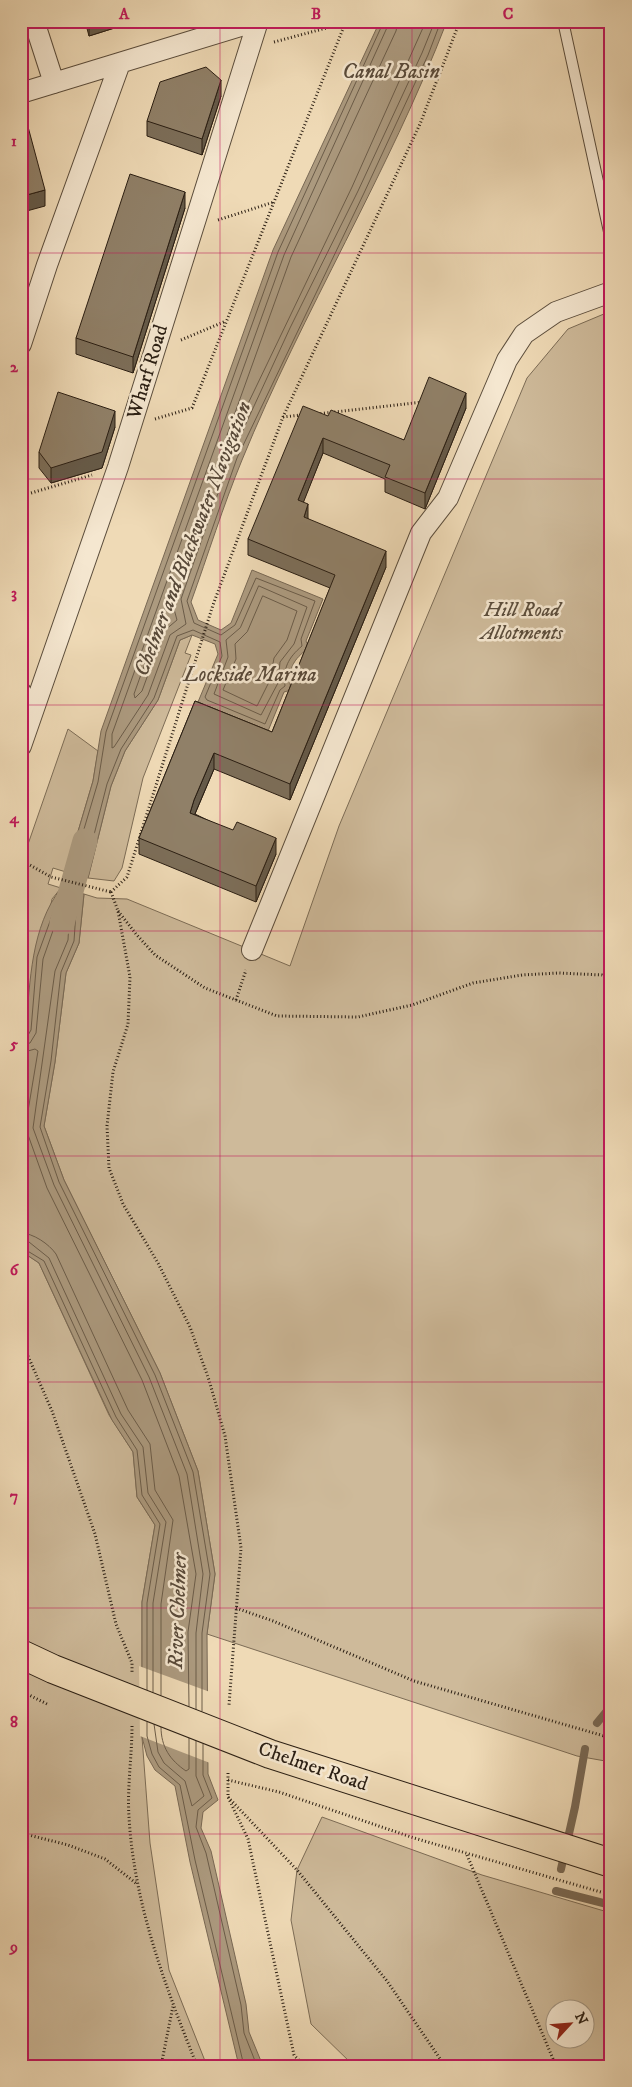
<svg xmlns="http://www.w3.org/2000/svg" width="632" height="2087" viewBox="0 0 632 2087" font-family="'IM FELL DW Pica',serif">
	<rect width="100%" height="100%" fill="#efdab6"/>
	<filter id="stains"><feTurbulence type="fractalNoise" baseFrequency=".004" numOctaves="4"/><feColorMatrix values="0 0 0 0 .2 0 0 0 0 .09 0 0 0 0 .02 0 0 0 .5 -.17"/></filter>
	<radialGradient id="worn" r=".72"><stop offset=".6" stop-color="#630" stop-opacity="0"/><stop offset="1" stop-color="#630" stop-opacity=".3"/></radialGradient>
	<!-- green -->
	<path fill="#ceba9a" stroke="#7c6c56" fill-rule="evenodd" d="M611,311V1762L577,1756L207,1634L215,1574L198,1471L160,1373L64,1180L44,1126L55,1062L66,973L79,943L84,894L97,898L127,899L290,966L339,826L527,378L568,329Z
		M192,635L185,653L191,655L143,778L122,868L114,881L88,878L111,786L125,751L158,700L180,640Z
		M68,729L98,751L93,781L66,872L53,868L48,884L61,888L52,899L26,1029L21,1038V848L26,850Z
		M21,1251L39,1263L109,1415L133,1452L137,1497L155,1525L142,1602V1737L150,1843L169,1970L207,2066H21Z
		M322,1817L482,1875L611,1913V2066H354L311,2024L291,1920L297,1870ZM554,2010H584V2040H554Z"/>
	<!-- water -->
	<path fill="#ac9a7f" stroke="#786854" d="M380,21H447C389,172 303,311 242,460C223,506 208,555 191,602L198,620L221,630L231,623L252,570L323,599L306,641L309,648C293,659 287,670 291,690L284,692L268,731L198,702L218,654L215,644L192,635L180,640L158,700L125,751L111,786L88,878L66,872L93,781L101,731L273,250Z
		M61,888L84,894L79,943L66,973L55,1062L44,1126L64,1180L160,1373L198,1471L215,1574L207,1634L208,1774L218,1800L203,1812L201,1828L211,1851L246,2004L249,2032L263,2066H239L190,1862L175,1786L155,1770L147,1756L142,1737V1602L155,1525L137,1497L133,1452L112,1420L39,1263L21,1251V1038L26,1029C30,981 31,927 61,888Z"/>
	<!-- pier -->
	<path fill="#efdab6" d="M139,1666L210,1692V1763L140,1736Z"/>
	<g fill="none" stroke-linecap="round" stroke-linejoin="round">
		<!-- shore -->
		<path stroke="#6b5c49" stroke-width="1" d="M384,21L278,252L106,732L98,782L73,866L74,869L85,870L107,784L121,749L154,698L177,636L193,630L220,642L222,656L205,697L207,700L265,724L280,690L285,686C283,668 288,658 302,646L301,639L315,601L256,578L235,625L221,635L194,623L187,601L237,458L364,193L428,55L441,21
			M390,21L284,255L112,734V748L114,747L148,695L170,635L186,624L181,599L231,456L290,328L358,191L422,53L435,21
			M398,21L396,31L291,257L227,435L228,439L232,437L352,187L426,21
			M259,586L307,607L294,644L280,662L278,683L261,715L214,694L228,657L226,640L240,628Z
			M263,596L297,611L287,640L274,658L270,680L257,706L223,690L236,659L235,644L247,632Z
			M171,598L177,620L164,631L142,691L135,698L134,694L168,599Z
			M21,1039L27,1037L31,1030L37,957L57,902L63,894L77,897L74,941L61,972L51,1061L40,1127L59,1182L155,1375L193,1472L210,1574L202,1633V1711
			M21,1045L30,1043L36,1033L43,959L62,905L65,901L70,902L68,940L55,971L33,1128L54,1185L149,1377L187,1474L203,1574L196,1633V1709
			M21,1053L35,1049L38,1051L26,1123L27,1132L47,1188L142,1380L179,1476L196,1574L188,1632L189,1706
			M21,1233C33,1233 49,1244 56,1254L128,1410L150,1444L155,1490L173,1520L161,1604V1695
			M21,1240L29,1242L49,1258L121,1414L143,1447L148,1493L166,1522L153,1603V1692
			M21,1247L44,1261L116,1417L137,1450L142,1495L160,1524L147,1603V1690
			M147,1722V1736L152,1754L159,1767L180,1785L195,1860L244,2066
			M154,1724L158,1752L164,1763L185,1781L192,1806L204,1796L196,1776V1741
			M161,1727C161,1747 170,1760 186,1771L189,1769V1738
			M203,1744V1775L212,1798L198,1810L196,1827L206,1853L241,2005L244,2033L257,2066"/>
		<!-- stream -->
		<path stroke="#786854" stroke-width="8" d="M597,1723L611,1706
			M561,1869L575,1807L585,1749
			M556,1891L611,1905"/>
		<!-- canal -->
		<path stroke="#ac9a7f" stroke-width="25" d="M62,923L85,841"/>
		<defs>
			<path id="lane" d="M563,21L611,241"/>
			<path id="street" d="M34,21L54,83
				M21,93L257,21
				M21,344L47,265L120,63
				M21,692L30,720
				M21,746L118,467L258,21
				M252,950L421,533L448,498L507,360L524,334L556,312L611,292"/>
		</defs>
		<!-- lane casing -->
		<use href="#lane" stroke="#5b4d3c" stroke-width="12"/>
		<!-- street casing -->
		<use href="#street" stroke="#5b4d3c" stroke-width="22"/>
		<!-- path -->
		<path stroke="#2a1e13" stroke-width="3" stroke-dasharray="1 2.5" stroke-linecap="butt" d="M274,42L345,23
			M218,220L274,202
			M181,340L226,321
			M317,414L423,402
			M283,417L301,415
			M155,419L192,408L346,21
			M21,496L92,475
			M21,860L51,877L111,892
			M111,892L127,877L213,605L283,417L420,124L460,21
			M111,892L118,911L130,977L128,1024L113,1072L107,1126L109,1168L123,1204L158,1263L190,1327L209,1380L225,1436L241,1548L229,1705
			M118,911L136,934L155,955L205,988L277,1016L358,1017L412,1005L473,983L522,975L559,973L602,975L611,979
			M236,1000L246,970
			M21,1340L52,1411L95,1534L116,1624L132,1663V1672
			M236,1608L273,1621L414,1681L611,1738
			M21,1691L49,1705
			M132,1726C132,1756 127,1787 129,1817C134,1904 165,1985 197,2066
			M228,1773V1797L248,1839L294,2055L304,2066
			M228,1780L279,1792L414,1838L611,1895
			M228,1797L297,1870L387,1981L445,2066
			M21,1833L68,1845L105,1859L137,1884
			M467,1855L556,2066
			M161,2066L173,2006"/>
		<!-- lane -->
		<use href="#lane" stroke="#f5e7d0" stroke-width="10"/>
		<!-- street -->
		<use href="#street" stroke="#f5e7d0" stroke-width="20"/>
		<defs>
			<path id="primary-bridge" d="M21,1654L53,1669L270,1754L611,1863"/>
		</defs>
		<!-- primary-bridge casing -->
		<use href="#primary-bridge" stroke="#2a1e13" stroke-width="30" stroke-linecap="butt"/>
		<!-- primary-bridge -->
		<use href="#primary-bridge" stroke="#efdab6" stroke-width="28"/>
	</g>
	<!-- wall -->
	<path fill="#7c6e59" stroke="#2a1e13" d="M85,21H124V25L89,36Z
		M221,96L202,155L147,136V121Z
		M185,208L133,373L76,354V338Z
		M466,408L425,509L385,492V479L323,453L303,502L308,519L386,567L290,800L214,769L195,814L276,854L256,902L139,854V838L195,701L272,732L330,588L248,555V539L328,416L404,440Z
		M115,427L102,468L51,483L39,468V452Z"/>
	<!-- shaded-wall -->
	<path fill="#655a49" stroke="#2a1e13" d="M89,21H124V25L89,36Z
		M221,80V96L202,155V139Z
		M45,190V206L23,212L21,218V202L23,196Z
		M185,192V208L133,373V357Z
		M466,393V408L425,509V493Z
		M115,411V427L102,468L51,483V468Z
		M323,438V453L298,516V500Z
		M308,504V520L304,517Z
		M386,551V567L290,800V784Z
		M214,753V769L194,816L190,813L194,800Z
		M276,838V854L256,902V886Z"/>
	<!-- building -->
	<path fill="#908068" stroke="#2a1e13" d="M206,67L221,80L202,139L147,121L160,82Z
		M27,123L45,190L23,196L21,202V124Z
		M130,174L185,192L133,357L76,338Z
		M429,377L466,393L425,493L385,477L390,465L323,438L298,500L308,504L304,517L386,551L290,784L214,753L194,800L190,813L233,830L237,822L276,838L256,886L139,838L195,701L272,732L335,575L248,539L303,406L328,416L331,410L404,440Z
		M58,392L115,411L102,452L51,468L39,452Z"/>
	<!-- grid -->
	<path fill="none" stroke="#c2185b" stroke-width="1" stroke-opacity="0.55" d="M220,21V2066M412,21V2066M21,253H611M21,479H611M21,705H611M21,931H611M21,1156H611M21,1382H611M21,1608H611M21,1834H611"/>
	<g text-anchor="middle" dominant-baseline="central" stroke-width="5" stroke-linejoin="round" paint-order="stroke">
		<!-- street labels -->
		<g font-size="20" fill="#2a1e13" stroke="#f5e7d0">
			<text transform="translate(148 372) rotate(-73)">Wharf Road</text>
			<text transform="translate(313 1767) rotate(19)">Chelmer Road</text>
		</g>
		<!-- park labels -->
		<g font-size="20" font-style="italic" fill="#5b4d3c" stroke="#f5e7d0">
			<text x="522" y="610">Hill Road<tspan x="522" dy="23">Allotments</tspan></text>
		</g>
		<!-- water labels -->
		<g font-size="21" font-style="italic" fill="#584939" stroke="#f5e7d0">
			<text x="391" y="72">Canal Basin</text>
			<text transform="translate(193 539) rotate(-69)">Chelmer and Blackwater Navigation</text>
			<text x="250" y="675">Lockside Marina</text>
			<text transform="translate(178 1611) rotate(-88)">River Chelmer</text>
		</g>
	</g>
	<!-- margin -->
	<rect width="632" height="2087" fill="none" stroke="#efdab6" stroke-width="55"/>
	<!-- north arrow -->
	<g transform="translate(570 2024) rotate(64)"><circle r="24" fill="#f5e7d0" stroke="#a49784"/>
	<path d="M0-4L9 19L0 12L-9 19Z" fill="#8f2418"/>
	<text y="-8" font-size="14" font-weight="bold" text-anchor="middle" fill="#2a1e13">N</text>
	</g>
	<rect x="28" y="28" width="576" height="2032" fill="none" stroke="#c2185b" stroke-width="2"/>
	<g font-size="16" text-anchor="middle" font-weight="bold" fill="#c2185b">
		<text x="124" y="19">A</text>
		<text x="316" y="19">B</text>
		<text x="508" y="19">C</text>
		<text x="14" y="146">1</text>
		<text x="14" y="372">2</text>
		<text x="14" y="598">3</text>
		<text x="14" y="823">4</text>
		<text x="14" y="1049">5</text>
		<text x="14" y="1275">6</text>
		<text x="14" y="1501">7</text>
		<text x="14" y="1727">8</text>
		<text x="14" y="1952">9</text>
	</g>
	<rect width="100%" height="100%" filter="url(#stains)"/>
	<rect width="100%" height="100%" fill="url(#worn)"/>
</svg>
